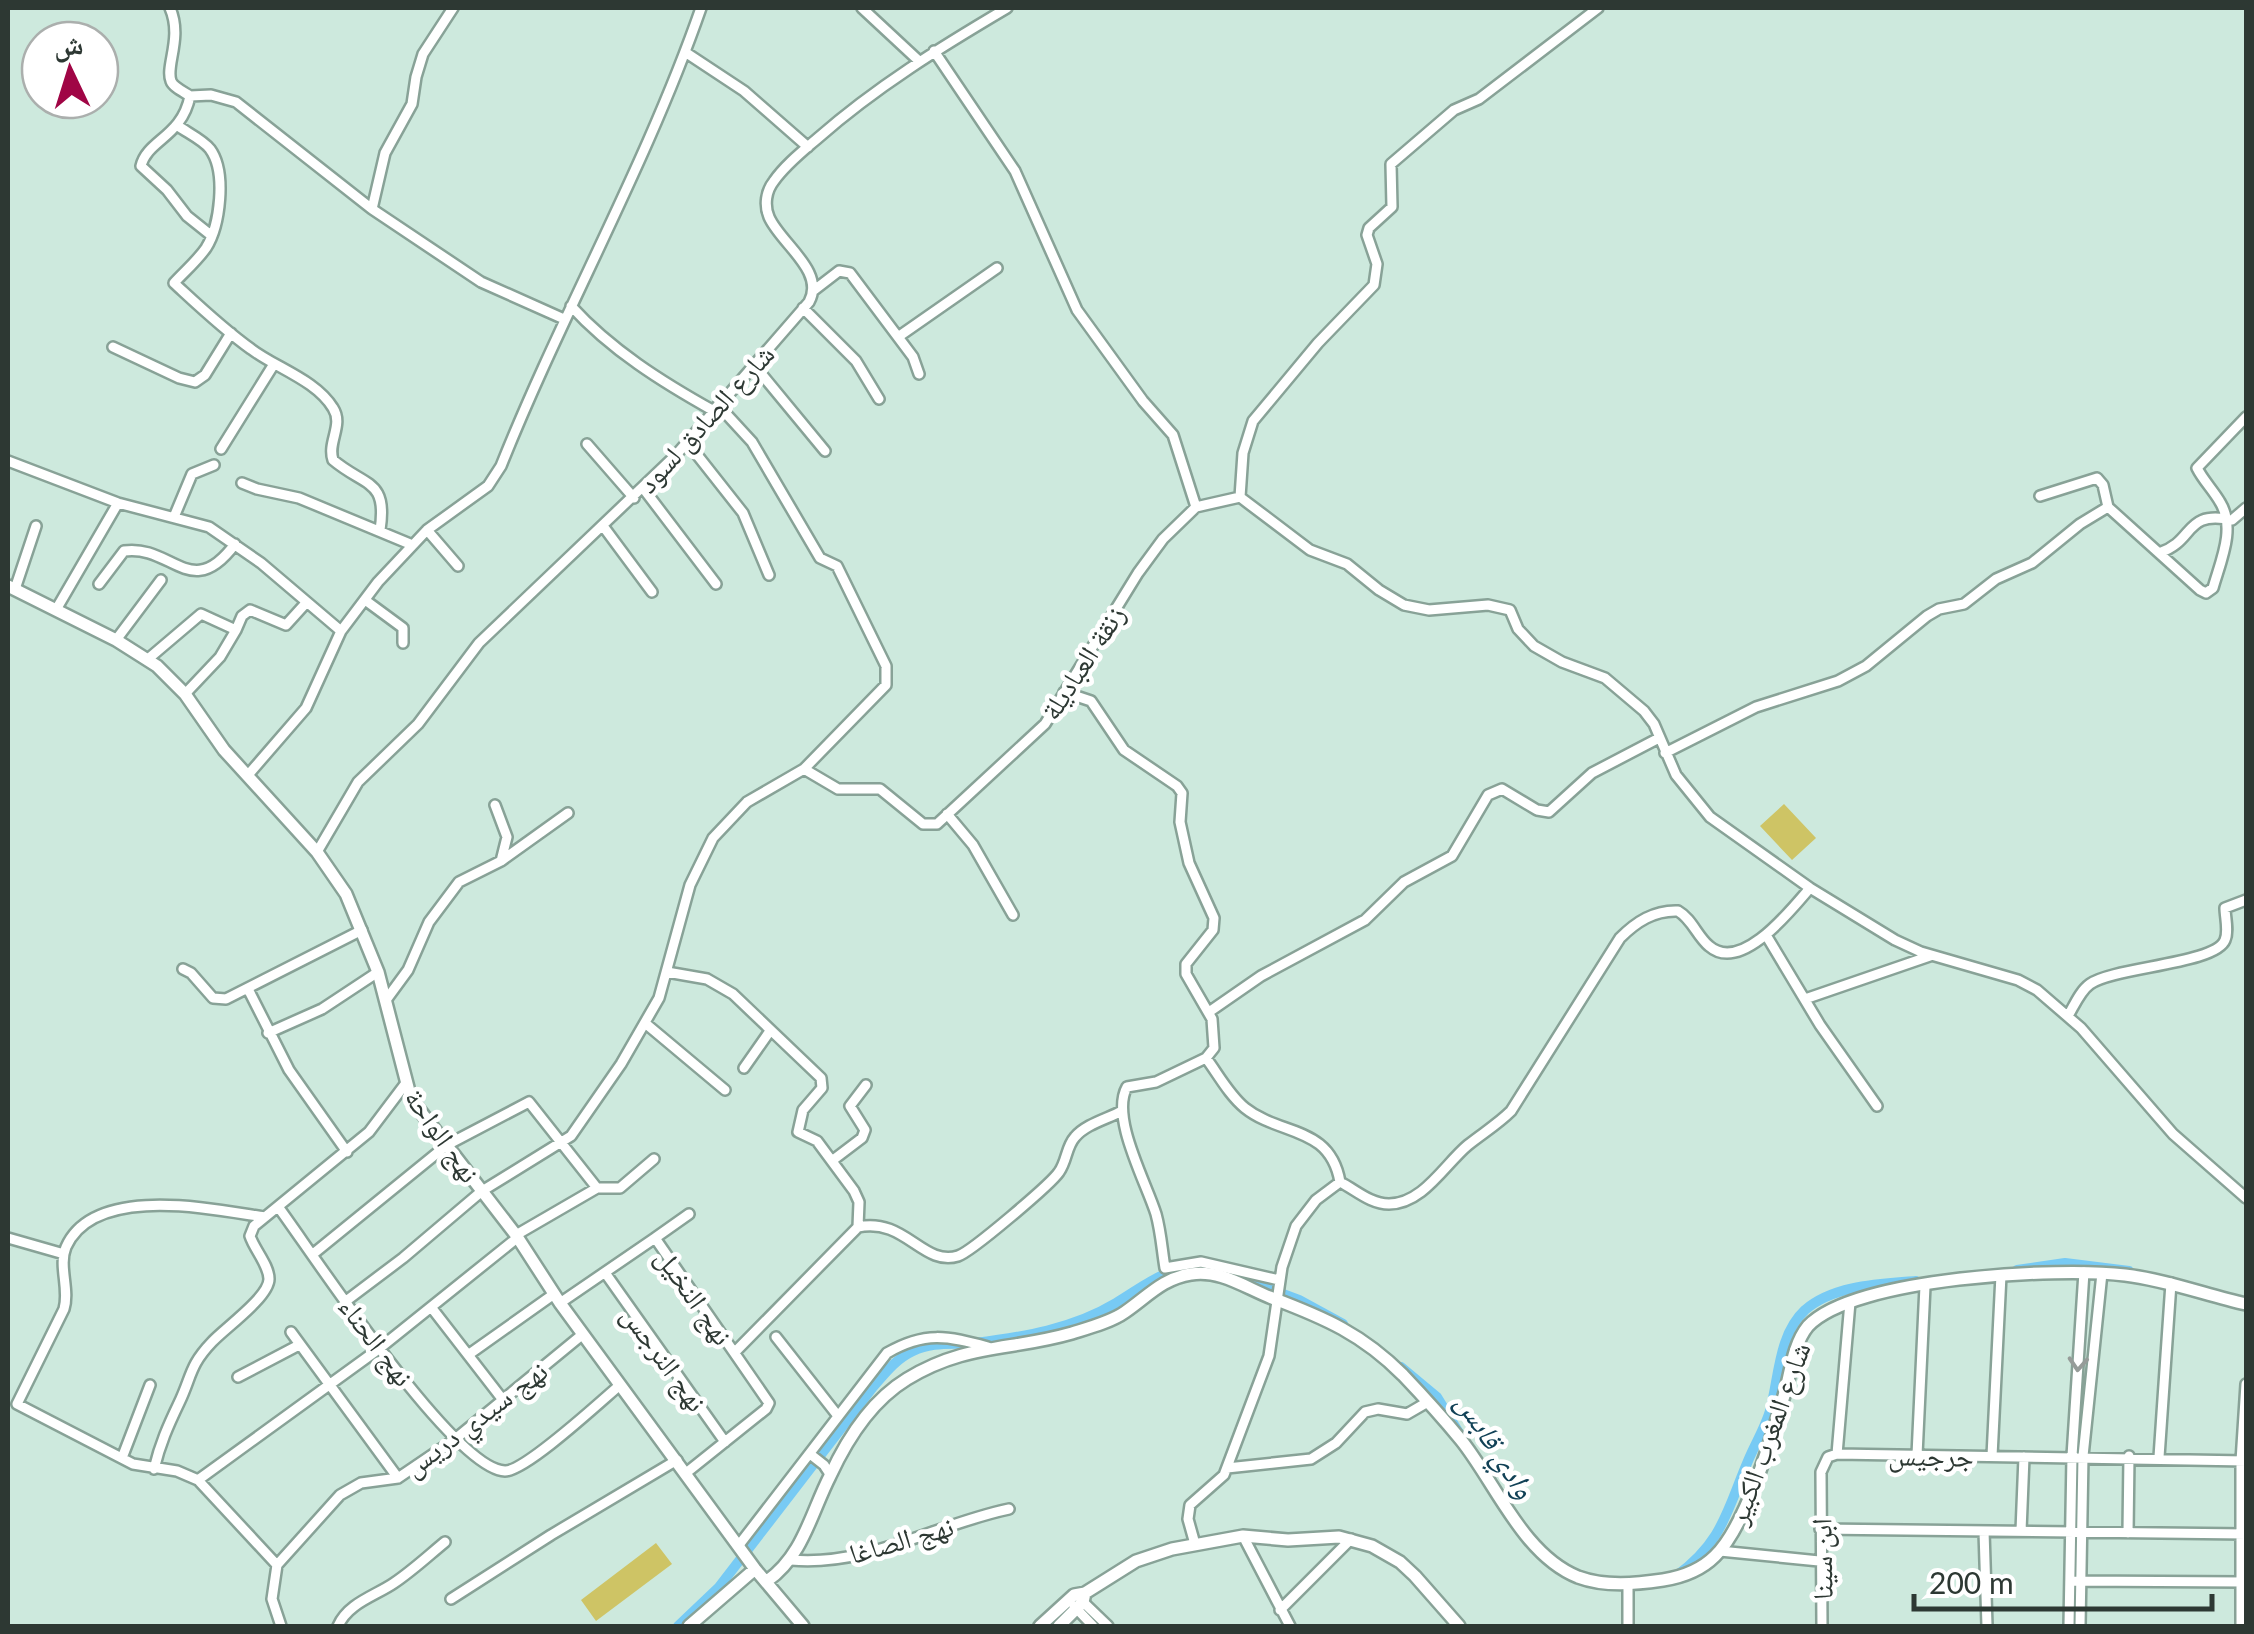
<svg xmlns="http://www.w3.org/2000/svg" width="2254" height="1634" viewBox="0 0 2254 1634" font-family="Lato,'Noto Naskh Arabic',sans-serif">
	<rect width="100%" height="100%" fill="#cde9dd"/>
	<!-- green -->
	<path fill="#cec465" d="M1784,804L1816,838L1792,860L1760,826Z
		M656,1543L672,1564L596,1621L581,1600Z"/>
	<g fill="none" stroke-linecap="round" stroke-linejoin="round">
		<!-- canal -->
		<path stroke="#77caf4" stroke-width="10" d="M2017,1270L2065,1263L2129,1271
			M1240,1278L1299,1300L1343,1324
			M1401,1367L1437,1397L1461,1436
			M1676,1576C1723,1542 1727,1510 1748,1461C1755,1444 1765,1428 1770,1411C1779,1379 1778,1335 1805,1310C1834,1285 1880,1284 1916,1281
			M678,1626L719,1587L873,1387C886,1372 896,1359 913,1351C933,1341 954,1345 975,1343C1023,1337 1073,1329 1116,1303C1148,1284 1174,1259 1215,1270"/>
		<defs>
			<path id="minor" d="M170,8C183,38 165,66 171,81C173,87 184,92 190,96C182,137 147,140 141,166L167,190L187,216L212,236
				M453,8L423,54L416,77L412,104L385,153L372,209L481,282L564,319
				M862,8L919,61
				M934,51L1015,171L1077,310L1143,401L1173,435L1196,507L1240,497L1310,550L1347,564L1379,590L1404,605L1429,610L1488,605L1510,610L1518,629L1534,646L1562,662L1605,678L1644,711L1654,724L1676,775L1710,817L1810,888L1895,940L1921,952L2018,980L2037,990L2081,1028L2173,1134L2246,1198
				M685,52L744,91L808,147
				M190,96L211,95L236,102L372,209
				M178,126C188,133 203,140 210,149C227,172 220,226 206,248C197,261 184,272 174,283C199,306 223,329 251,349C276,368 316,380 333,408C344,425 327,442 333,460C365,487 388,479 380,530
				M813,291L839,271L850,273L913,357L919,374
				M571,306C611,350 662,382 714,411
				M803,308L856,361L879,399
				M898,337L997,268
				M113,347L179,378L195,382L205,375L231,333
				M754,365L825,451
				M687,442L743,513L769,575
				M587,444L634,498
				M221,449L274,364
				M8,461L118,503L209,527L261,563L341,631
				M242,483L257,489L299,498L410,544
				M643,488L716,584
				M2040,496L2097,478L2103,485L2108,507L2159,553C2196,541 2183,510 2232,520L2246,508
				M1240,497L1243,453L1253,421L1318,343L1374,285L1377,264L1367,235L1369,228L1392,207L1391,164L1454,110L1479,99L1598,8
				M174,517L192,474L214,465
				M603,526L652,592
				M427,530L458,566
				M2159,553L2200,590L2206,593L2213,588C2221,560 2236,528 2220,502C2213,490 2203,480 2197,468L2246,417
				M99,584L124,551C172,544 191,603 235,544
				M15,589L36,526
				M365,600L403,628V643
				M57,608L118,503
				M116,640L161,580
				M148,659L201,614L236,630L242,616L250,610L286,625L306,603
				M1064,692L1091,701L1124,750L1177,786L1182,793L1180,822L1189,863L1214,918L1213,930L1186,964V974L1212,1019L1214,1048L1206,1058L1156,1082L1127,1087C1110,1117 1146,1182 1156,1214C1161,1232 1162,1250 1165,1268L1201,1262L1279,1280
				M185,694L220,657L236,630
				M1665,753L1756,707L1838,681L1866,666L1927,616L1939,609L1964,604L1996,579L2032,563L2080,524L2108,507
				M804,769L838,789H880L923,824H937L1045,724L1138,573L1163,539L1196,507
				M248,775L306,708L341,631L378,582L427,530L488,486L501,466C563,311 646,166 701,8
				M495,805L507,837L501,861
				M947,814L973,845L1013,915
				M317,852L358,782L418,724L479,643L676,455L809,302C826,271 780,243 769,217C764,205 766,191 774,181C786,164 803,151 818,138C876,87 941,47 1007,8
				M1766,935L1820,1025L1877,1106
				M183,969L191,973L213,998L226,999L362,930
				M667,972L707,979L733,994L821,1078L822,1088L803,1110L798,1132L817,1141L854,1191L859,1202L858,1227
				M248,989L289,1070L347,1152
				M1805,999L1930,956
				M386,1000L408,970L429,922L459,882L501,861L568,813
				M1209,1012L1261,976L1365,920L1404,882L1452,856L1488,795L1502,789L1537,810L1549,812L1592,773L1659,738
				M2068,1016C2074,1006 2080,991 2090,984C2114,967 2216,964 2225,940C2229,931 2225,917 2225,908L2246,900
				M645,1023L725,1090
				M268,1033L322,1009L378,972
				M1206,1058C1218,1074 1229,1095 1245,1108C1280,1136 1330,1125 1340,1182
				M744,1068L770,1031
				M833,1160L862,1138L865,1130L850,1106L866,1085
				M597,1188H620L654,1159
				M279,1208C313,1254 454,1470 505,1471C526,1471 601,1401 620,1385
				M264,1217C211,1209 94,1184 66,1247C58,1266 70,1289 64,1309L17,1404L133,1464L177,1471L198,1480L277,1565
				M8,1238L64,1254
				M655,1238L689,1214
				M313,1254L447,1145L529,1102L597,1188L516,1235
				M606,1274L725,1442
				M346,1301L403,1258L482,1191L571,1136L621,1064L659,998L690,885L713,838L747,802L804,769L886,685V666L837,566L820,558L752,442L718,405
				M560,1303L655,1238L769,1403L766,1409L686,1473
				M431,1307L503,1400
				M291,1332L398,1478
				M776,1337L838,1416
				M735,1352L858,1227C905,1217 923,1267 958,1256C971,1252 1051,1184 1059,1172C1067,1161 1066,1147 1075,1137C1086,1124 1107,1119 1122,1111
				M468,1355L554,1294
				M238,1377L299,1345
				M810,1454L824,1465L830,1474
				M1837,1454L1850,1302
				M1917,1455L1925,1286
				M1992,1456L2001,1275
				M2159,1457L2171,1283
				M122,1458L150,1385
				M1227,1468L1311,1459L1336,1443L1365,1412L1378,1409L1407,1414L1426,1403
				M154,1469C160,1444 168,1426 179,1403C192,1376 189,1366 212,1342C225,1328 269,1297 269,1279C269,1265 254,1249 250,1236L254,1226L369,1132L406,1083
				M198,1480L380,1348L517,1238
				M1820,1529L2246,1534
				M1984,1531L1987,1626
				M2021,1531L2024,1457
				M2128,1533L2129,1456
				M1243,1536L1290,1626
				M1195,1544L1188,1519L1190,1505L1224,1475L1269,1356L1282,1267L1296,1226L1316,1200L1340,1182C1356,1190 1370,1204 1389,1204C1423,1204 1445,1164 1468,1145C1483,1133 1498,1124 1511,1111L1620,938C1636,922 1654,910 1678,911C1692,919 1697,936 1709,946C1741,974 1791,910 1810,888
				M739,1545L887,1353C925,1331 947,1336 988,1347
				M1720,1551L1819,1561
				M791,1560C868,1567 936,1524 1009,1509
				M2074,1581L2244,1582
				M451,1599L551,1535L677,1460
				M1081,1600L1108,1626
				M1074,1606L1093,1626
				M1280,1610L1351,1539
				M281,1626L272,1599L277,1565L340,1495L361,1483L398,1478L454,1440L583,1334
				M338,1626C348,1603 375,1596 394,1583C412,1571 428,1556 445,1542
				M1628,1626V1584
				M1822,1626L1821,1472L1828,1457L1837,1454L2246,1461
				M2069,1626L2072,1456L2084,1272
				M2080,1626L2083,1456L2102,1273
				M2241,1626V1461L2246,1384"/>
			<path id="tertiary" d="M8,586L116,640L157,666L185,694L224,750L317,852L346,894L378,972L411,1099L516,1235L560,1303L755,1569L803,1626
				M767,1581C803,1556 811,1513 830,1476C847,1439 871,1401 907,1379C966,1343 1010,1351 1072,1333C1088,1328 1111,1322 1125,1312C1147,1297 1163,1278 1191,1274C1220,1269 1246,1288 1272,1298C1325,1318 1362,1334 1403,1375C1422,1395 1443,1418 1461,1440C1495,1482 1523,1555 1578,1577C1605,1587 1636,1584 1663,1580C1682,1577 1702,1569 1715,1556C1747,1525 1773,1433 1786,1389C1791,1369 1794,1343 1808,1326C1854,1277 2059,1267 2125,1275C2167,1280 2206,1295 2246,1304
				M689,1626L755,1569
				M1040,1626L1074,1595L1085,1593L1136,1561L1172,1549L1243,1536L1288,1540L1339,1537L1372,1546L1400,1562L1415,1576L1459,1626
				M1059,1626L1083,1602L1085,1593"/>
		</defs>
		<!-- minor casing -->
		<use href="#minor" stroke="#88a297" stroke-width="14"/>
		<!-- tertiary casing -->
		<use href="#tertiary" stroke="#88a297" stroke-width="16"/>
		<!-- minor -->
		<use href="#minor" stroke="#fff" stroke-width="9"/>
		<!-- tertiary -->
		<use href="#tertiary" stroke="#fff" stroke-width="11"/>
	</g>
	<!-- one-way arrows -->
	<defs><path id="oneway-chevron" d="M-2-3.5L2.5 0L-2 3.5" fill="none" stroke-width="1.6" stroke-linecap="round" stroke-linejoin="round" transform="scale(2.5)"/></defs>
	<use stroke="#969c99" href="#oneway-chevron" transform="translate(2078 1364) rotate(94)"/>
	<g text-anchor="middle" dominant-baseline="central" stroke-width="9" stroke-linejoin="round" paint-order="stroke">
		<!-- street labels -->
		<g font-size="28" fill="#2d3833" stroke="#fff">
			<text transform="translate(705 418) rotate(-48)">شارع الصادق لسود</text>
			<text transform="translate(1082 662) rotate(-57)">زنقة العباديلة</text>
			<text transform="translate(443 1135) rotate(55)">نهج الواحة</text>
			<text transform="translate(695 1296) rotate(55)">نهج النخيل</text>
			<text transform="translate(377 1341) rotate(53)">نهج الحناء</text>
			<text transform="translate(665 1358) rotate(54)">نهج النرجس</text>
			<text transform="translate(475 1418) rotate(-37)">نهج سيدي دريس</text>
			<text transform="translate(1768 1433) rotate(-70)">شارع المغرب الكبير</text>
			<text transform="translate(1931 1455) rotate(1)">جرجيس</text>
			<text transform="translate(901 1539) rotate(-16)">نهج الصاغا</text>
			<text transform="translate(1821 1559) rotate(-91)">ابن سينا</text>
		</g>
		<!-- water labels -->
		<g font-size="30" font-style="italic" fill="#114156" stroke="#fff">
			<text transform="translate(1497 1445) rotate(57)">وادي قابس</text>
		</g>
	</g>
	<!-- border -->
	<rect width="2254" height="1634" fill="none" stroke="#2d3833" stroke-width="20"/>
	<!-- north arrow -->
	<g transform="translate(70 70) rotate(356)"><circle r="48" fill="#ffffff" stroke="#abafad" stroke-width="2.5"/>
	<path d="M0-8L18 38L0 25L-18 38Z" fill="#a00545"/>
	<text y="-15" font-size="28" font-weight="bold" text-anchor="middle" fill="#2d3833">ش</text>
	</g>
	<!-- scale -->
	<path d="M1914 1594v15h298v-15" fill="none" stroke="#2d3833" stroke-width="5"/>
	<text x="1929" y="1594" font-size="30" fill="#2d3833" stroke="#ffffff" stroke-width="8" paint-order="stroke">200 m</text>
</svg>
